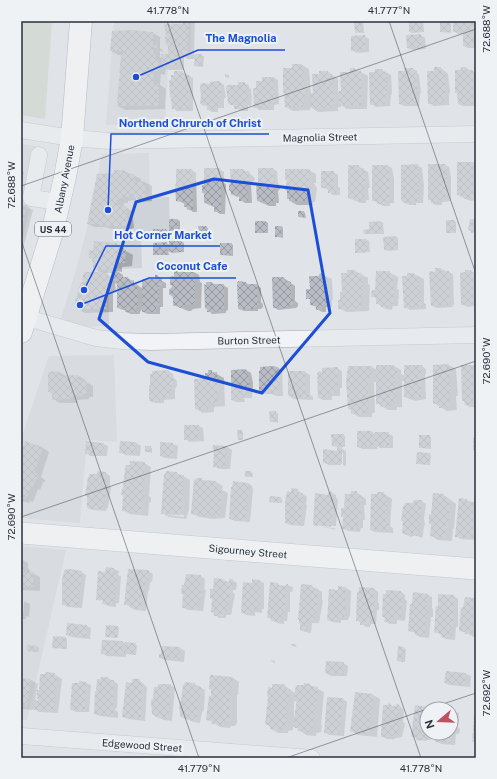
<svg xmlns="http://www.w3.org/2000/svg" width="497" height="779" viewBox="0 0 497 779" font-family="'Public Sans',sans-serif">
	<defs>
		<pattern id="building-cross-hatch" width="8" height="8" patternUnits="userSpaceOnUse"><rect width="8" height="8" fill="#b8bcc4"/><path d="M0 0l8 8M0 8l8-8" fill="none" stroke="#9699a0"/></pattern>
	</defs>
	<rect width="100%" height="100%" fill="#e0e3e7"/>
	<!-- built -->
	<path fill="#ced2d9" d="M114,21H191L190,52H169L165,124L106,125Z
		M21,144L41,147L31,205L21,244Z
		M149,153L150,197H169L170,239H141L142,268L108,269L109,326L65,327L60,321L76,270L87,228L102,154Z
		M114,355L117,442L87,440L80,523L21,518V439L49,356Z
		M21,546L66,550L27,720L21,719Z"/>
	<!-- park -->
	<path fill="#c5d1c2" d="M21,21H52L45,119L21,115Z"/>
	<!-- shadow -->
	<path fill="#0003" fill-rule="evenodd" d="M184,21H195L194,55L204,56L203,67L195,66L196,59H188L184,57V70H169L166,68L165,75L161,74L160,85L166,89L165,109L125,110L118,106L122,55H118L111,51L140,33H153L160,37V48L164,52L160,51V57L162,58L169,55V46L167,44L184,25Z
		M355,21L363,22L364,33L356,32Z
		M410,21H423L424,32L412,33L410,32Z
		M449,21L451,22V33L441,32Z
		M454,21H476V48H468L464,46V34H458L454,31Z
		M421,35L425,38L426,49L413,50L408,48Z
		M364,36L369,39V52L357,53L352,50Z
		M302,65L309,69L311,94L314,93L328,72L338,79V92H342L351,73L355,69L368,76L367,109H347L341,105V107H338V111L318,112L310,107V110L293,111L286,107L293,69Z
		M441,68L448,74L450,92L449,94V105L434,106L429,103L435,72Z
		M466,68L476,73V106H463L458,104L461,71Z
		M413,69L417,71V73L419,75L421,93L420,94L419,106H404L400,104L406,72Z
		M376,70H382L391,75L392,93L391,95L390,106L376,107L371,104Z
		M182,72L193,78V111H177L173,108L175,76Z
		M225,74L229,75V78L225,77Z
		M274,78L278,80L279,104L274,105V110H259L255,107L257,89L263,81Z
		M220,82L224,85L226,98H224V108H218V112H212L208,109V107L202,104L211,85Z
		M244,83L249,85V88L251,89L252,100L251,103L252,104L250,106L248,105V111H242L235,108V106L231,104L239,86Z
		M476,163V200L470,201L458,195Z
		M417,165L422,168L424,186L423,203H416V205H410L405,203Z
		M445,165L449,167L451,178V201L442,202V205H436L432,203V201L429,199Z
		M358,166L368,172L370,188H368L369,200H366V203H360L349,198Z
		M388,166L392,168L394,179V203H390V206H383L373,200Z
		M219,169L224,172V183L226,184L225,214H220L215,211L214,207L205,203V194Z
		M273,169L277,171L278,183L280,185V189L278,191L279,203H276V206H269L258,201L259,184Z
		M21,170L24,172L21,187Z
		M192,170L196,173L197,212H193L185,206V204L177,200Z
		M244,170L254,177L255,180L251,183L252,203H245L240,200V196L237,197L232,194Z
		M309,170L316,174V183H314L317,188L315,202H313V205H297L290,201L288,191Z
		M124,171L141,179V182H145L152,186V201L142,202L136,198V200L128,201V203H124V206L132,211L134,228L131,229H111L106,227H95L88,224L115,174Z
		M333,172L338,175V187L340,188V195H333L329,192V190L322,187Z
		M21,205L26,206L33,210L22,253L21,254Z
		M304,212L305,213L306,218L299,217Z
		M178,220L180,221V231L170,230Z
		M454,221L456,222V233H449L447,232Z
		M266,222L268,223V233H258L256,232Z
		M381,222L383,223L384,234H367L365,233L370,230V223Z
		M206,227L208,228L209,239L199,238Z
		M282,227L283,228V238L278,237L276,236Z
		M154,230H166L168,231V240H156L154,239Z
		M396,237L398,238V250L387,251L385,249Z
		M356,240H367L369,241L370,252L358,253L356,252Z
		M95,242L117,244L124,248V250L133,255L132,266L122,267V272L117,271L123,275V278H128L143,289L156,280L158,276L162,279V281L166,283V288H163V307H160V314H148L143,312V308L140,312V314H131L126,312V310H123L118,308L117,284L115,283L116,292H113V312L85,313L78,309L101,273L94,268L93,259L90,257L94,252ZM105,273H112V277Z
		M182,242L184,243V252L172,253L168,251L169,255H154L166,243L170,245Z
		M232,244L233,245V256L221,255Z
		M441,269L453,274L454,305H452L453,307L436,308L432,305L436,273Z
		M192,271L199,275L200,282L202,283L201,308L193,309L191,311H188L174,305L173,286L171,284L180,272L182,273Z
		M355,271L368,278V284L370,285L369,311L346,312L339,308L348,274Z
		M466,271H471L476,273V306L467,307L462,304Z
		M389,272L398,277L397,289L399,290L398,306H393L392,310L386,309L382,307L377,303V299L372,296Z
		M414,274L424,279V303L426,304V309L410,310L405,307Z
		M327,277L332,279L333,300H332V307H326V312H322L317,309V307L311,305V300L307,298L311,290Z
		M273,278H284L295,286V301L298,303V306L296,308L278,310L274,307Z
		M212,283L216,285H223L228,288V310L226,311V313L212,314L206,308Z
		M246,283L250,285H257L261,288V302L263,304V307L261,309H258V311H244L239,309Z
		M449,365L456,369L458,396H456L457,410L447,411L434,403Z
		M394,366L401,370V374L405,376L422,366L426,369V374H425L426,399L415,401L405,397V381H402V407H397V410H388L377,403V382H374L375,413H372V417H359L352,413V411L349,409L372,367L377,370Z
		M476,366V407H470L466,405V402L463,400Z
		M278,368L282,370L283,396H276L272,394H265L260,391Z
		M337,368L342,371V388H340V396H332V400H323L319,398L323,373Z
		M246,370L251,373L253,383L252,398H244L245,402H236L232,400Z
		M169,371L173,374V377L177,381V386L175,389V399L164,400V403H155L150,401L153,375Z
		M211,371L224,378L225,406L214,407V412L203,413L196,409L203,377L206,379Z
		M59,372L66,376H79L85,380L86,382L93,386V397H89V399L77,400L78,403H60L53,399V394L49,391Z
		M289,372H305L310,375V395L313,397V400L294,399L289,396Z
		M270,412L278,413V423L271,421Z
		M199,426L203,428L204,441L190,442L185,439Z
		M241,431L243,432V440L239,439Z
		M358,432H372L376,434L388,433L393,436V448H380L377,446V449H362L358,447Z
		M343,435L345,436V447H339L346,451V466L343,465V453H341V465H329L324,463L338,452V447L333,446Z
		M429,436L431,437V449L420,448Z
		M25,442L43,448L49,452L41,477L45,480V482H43L40,490L38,489L33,502L30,501L29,503L21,501V456Z
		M121,442L136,443L141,446L140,456L125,455L121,452Z
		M161,443L173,444L178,446L177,459L165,458L161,456Z
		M103,444L108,446L107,456H90L86,453Z
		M214,446L227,447L232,450L230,469H219L214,466L215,450Z
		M150,447L152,448V453L146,451Z
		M429,454L431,455L430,465L417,463Z
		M144,463L151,467L149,496L151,498V502L149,503L148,516L130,514L123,510Z
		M167,472L177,473L190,480L189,510L186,519L169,517L162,513ZM168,513L184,515V517L168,515Z
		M251,472L253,474V477L246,476Z
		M106,473L110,476V486L111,487L108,508H107L106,511L92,510L88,508Z
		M216,482L223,486L222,490L228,493L225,518L213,519L199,517L192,513Z
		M248,483L252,486L253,490L250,522L235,521L230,519Z
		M297,490L307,497L306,505H307L304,526L290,525L286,523Z
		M356,492L366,499V505H364L365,520H363V528H361L360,532L348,531L344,528L345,509L352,495Z
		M332,493L336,495V498L338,499L336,526L317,525V527L314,525L329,496Z
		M383,493L392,499L390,526L393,528V533L375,532L371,530L378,495Z
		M444,495L456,504L454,529L453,528L452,541L438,540L431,536L432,516Z
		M280,498L282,499V503L270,501Z
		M459,499L467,500L476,504V540L461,539L456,536Z
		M421,501L426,504L424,519L425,525L424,526L423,534L422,538L414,535V536L411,537L403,533L414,504Z
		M317,527L335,528V529L318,527Z
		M21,559L28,563V568L30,570V572L40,577V591L21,590Z
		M107,568L114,569L119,571L118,575L121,576L119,603H116V607L108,606L103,603V602L97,599L106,573ZM100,599L108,600V602L100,601Z
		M148,571L153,574L152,582H150L149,591H148L146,611L135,610L126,604Z
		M81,572L86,575L82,608L67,607L63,604Z
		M200,576L205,579L204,589L206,590L203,611L188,610L183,607Z
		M215,579L223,580L228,582L230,583L232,580L237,583L236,590H233V593L235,594L231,615H226V618H219L212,612Z
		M260,581L264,583V609H262V613L255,612V616L246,615L242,612L253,584Z
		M278,584L282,587H287V585L293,587L292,592H290V612H288L287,621H284V624L277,623L268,617Z
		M302,585L312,586L322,592V600H323L319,623H312L311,633L305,632L301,630Z
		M339,588H346L351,591L350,617L349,616L348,620H341V623L332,622L328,620Z
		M374,589L378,592V603H379V610H377L376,624H371L370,627H366L357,620Z
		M401,592L405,595V599L407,601L405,621L397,620V624H390L385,621L386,618L383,617Z
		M414,594L428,595L432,597V608L433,609V617H431L429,638L420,637L416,635V633L409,631Z
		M454,596L458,599V627H456L455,640L446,639L442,637V635L435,632Z
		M476,599V638L460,630L464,609Z
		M24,601L30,604L29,617L26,616V619H21L23,618Z
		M87,626L91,628L90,639L71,637L67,635Z
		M117,626L119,628L118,638L106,636Z
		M65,638L67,639V649L53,647Z
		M122,642L126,644L137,645L136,655L126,654V657L107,656L102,653Z
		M291,644H295L297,647L293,646L291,645Z
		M37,647L39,648L38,652L28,651Z
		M163,647L180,648L185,651L184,662L164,660L160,657L162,655Z
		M399,647L406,649L405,662L398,661Z
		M271,660L275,661V663L271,661Z
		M343,663L348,666L347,676H331L326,673Z
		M446,672L466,674L471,676L470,687L450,685L445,683Z
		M54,674L62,679L58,713L39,712L34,708L33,710L21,709V680H31L38,684L35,701L39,702L40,691Z
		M108,678L118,684L117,708H116L115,710L118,712V718L100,716L95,714Z
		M233,678L239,682L238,695H237V723L235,726H231L230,728L220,727L207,719Z
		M139,680L147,687L145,721L128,719L124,717L133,684Z
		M80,682L86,683L91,685L89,712H76L71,709Z
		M195,684L205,690L204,710L202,712L200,723L194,722L183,718Z
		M170,685L175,688L172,721L164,720L155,716Z
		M273,685H284L296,694L310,685L324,692L321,725L322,726L321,732L316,733V736L306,735L293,725V730L288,731V733H278L271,729V727L266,724ZM294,701L297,702L295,716H294Z
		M373,695L380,699L377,737L358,735L352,731Z
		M343,699L347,702L344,736L329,735L325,732Z
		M391,705L395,707L399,705L404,710L403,722L405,724L402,737L395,738V739H387L382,736Z
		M416,706L431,709H427V733H432L431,740L418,739L419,741L417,740Z
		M451,711L459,713L458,728L460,729V732L458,734H456L455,745L441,744L437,741V733H451Z"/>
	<!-- building -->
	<path fill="url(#building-cross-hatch)" d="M183,21H188V25L189,24L187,56H180V51H177V66L162,67L161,54H168V45H166L165,37L168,36H166L164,24H183Z
		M354,21H361L362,32L355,33Z
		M409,21H422V32H409Z
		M440,21H450V32H440Z
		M453,21H476V31L453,32Z
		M131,30L153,32V45H157V48H153V53H155V61H159V71H154L153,83L159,84V106H117L121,54L126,53V51H110L112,31Z
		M421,34L422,47L407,48L406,35Z
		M463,34H476V46H463Z
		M365,35V50L351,51V36Z
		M195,54H202V66H194Z
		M292,64H302L303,68L305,94L303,107H285L284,92H283V68H292Z
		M434,67H441V71H444L446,90L445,91L444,103L428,104L427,71H434Z
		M461,67H466L467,70H473V75H475V92H474V96H476V104H458L457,93H455V70H460Z
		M350,68H355V71H361V105H339V91H341L340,72H350Z
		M404,68H413V71H415L417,90L416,92L415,104H399L398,71H405Z
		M375,69H382V72H386L387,85L388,91L387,92L386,104L370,105L369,72H375Z
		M174,71H182L183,75H189L188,109H172L171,98H170L169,80H171V75H174Z
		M319,71H328V74H332V93L334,92V104H331L332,108H310V93H313L312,74H319Z
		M262,77H274L275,100L273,103H269V108H254L253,88H256V81H262Z
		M217,81H220L221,84V96H219L220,106H214V110H207V104L203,106L200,103V101L201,98L200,85L202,83L210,84V82Z
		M238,82H245V85H247L248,97L247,100L248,101L245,105L244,103V109H234V105H230L228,103L226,88L227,85H238Z
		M457,162H476V198L464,199V195H457Z
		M418,164L420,184H419V201H412V203H404L401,200V165Z
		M428,164H445L447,175L446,199L438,200V203H431V200H428Z
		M348,165H359V169L364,168L366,186H364V198H362V201H355L354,198H348Z
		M372,165H388L389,176H390V186H389V201H386V204H377V201H372Z
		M204,168H220V180H222L221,212H214V205H209V203H204V193H202V185H204Z
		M258,168H273L274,180L275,181L276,186L274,188L275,201H272V204H264L263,201H257L256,183H258Z
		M176,169H192L193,209L187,210V207H184V202L176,201L175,185L176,184Z
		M230,169H244V171H248L250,173V177L247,181L248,201H239V194L231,195V192L229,190V185L231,183Z
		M285,169H310V179H308L310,188L308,191L309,198H306V201H289V199H287V191L285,189L287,180H285Z
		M114,170H125V174H134L135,182L145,181L146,198H134V194H129V197H121V200H117V205L126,206L128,224L123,226H103L99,224H87L97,174L114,173Z
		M321,171H334V185H336V193H328V188H321Z
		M21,204L27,205L22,225H21Z
		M298,211H304V217H298Z
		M169,219H178V231H169Z
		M470,219H476V232L471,233V231L468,230Z
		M446,220H455V233H446Z
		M255,221H266L267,232L255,233Z
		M381,221L383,233L364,234L363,230L369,229V222Z
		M198,226H207V238L198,239Z
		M275,226H282V237H275Z
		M153,229H166L167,240H153Z
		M396,236L397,249L384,250L383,237Z
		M355,239H367L368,252L355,253Z
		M94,241L117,243V247L126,250L125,263H116L115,269L106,268V270L93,269L92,258H89V250L93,251Z
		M169,241H182V252H169Z
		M167,242V255H153V243Z
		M220,243H232V255H220Z
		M435,268H441V272L449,271L450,303H448V305L431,306L429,271L435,272Z
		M181,270H193V278H195V292L194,304L186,305L183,308H180L177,305L173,306V297L169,294V290L172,287V285H170V277L174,276V271H180L181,276Z
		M347,270H355V273H361L362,280H363L362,308L338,309V300H340V292H342L341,273H347Z
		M465,270H471L472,273L476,272V304L461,305L460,273L465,272Z
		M376,271H390V274H393V286L395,287L393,304H388V308L381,307V304H376V297H371L372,290H375Z
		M84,272H105L106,279H109V289H106L107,309H77L75,306L74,305L81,282H83V280H82Z
		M111,272H119V277H128L129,281L134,280V284H137L138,306L135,309L136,312H125V308H117V281L112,282Z
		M323,273V276H327L329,297L328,298V305H322V309L316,310V305H310V299H306V289H310L309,276H319V274Z
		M407,273H414V276H419L420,296H419V300H422V307L404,308L402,276H407Z
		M155,275H158V279L162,280V286H159V305H156V312H142V279H155Z
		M272,277H284V281H288L291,282V298L293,300L294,303L291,306H287V308H273Z
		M238,281L246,282V284H257V299L259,300V304L256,307H254V309H238L237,284Z
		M206,282H212V284H224V308L222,309V311L207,312V308L205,309L204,284L206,285Z
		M449,364L451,393H450V407L439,408V403L433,404V365Z
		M376,365H394V369L397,370V378H395L396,403H390V407H380L381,404H376Z
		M404,365H422V372H420L421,397L409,399V397H404Z
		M461,365H476V401H471V405H465L464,401H462Z
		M272,366L278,367L280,384L278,394H271V392H259V371H260V367Z
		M348,366H372V378H368V410H365V414H351V409H348L346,381Z
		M338,367V386H335L336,394H328V398H318L317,373L319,371L322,372V368Z
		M246,369L249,380L248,396H240L241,400H231V370Z
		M169,370V374L173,378V384L171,386V397L160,398V401H149V386H150V374H152V371Z
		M208,370H212V373L217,372L218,403H208V409H195L194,379H200V376H204L205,379V373H208Z
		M59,371V376L79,375V380L86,381L87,394H83V396H71V399L52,400V392H48V372Z
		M288,371H305L306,393H309V398L288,396Z
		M269,411H276V422H270Z
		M184,425H199L200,439L184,440Z
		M237,430H242V440H238Z
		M357,431H372L373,447H357Z
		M375,432H389V446H374Z
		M331,434H344V446H332Z
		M419,435H430V448H419Z
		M473,438H476V450H473Z
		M25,441L43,447L35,472L39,476L38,479H36L33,487L31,486L26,499L23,498L22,502L21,453Z
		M86,441L104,443L103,454H85Z
		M120,441L136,442L135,454L119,453Z
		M160,442L173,443V457L160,456Z
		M213,445L227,446L226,467H213L214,449H212Z
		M145,446H151L150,452H145Z
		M337,447H342V464L323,463V449L337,451Z
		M417,452L430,453L429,465L416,464Z
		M130,461L145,462L143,491L145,493L144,498L142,499L141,513L122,511L123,496L121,494L122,489L123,487L125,469L126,465H130Z
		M97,471L106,472L105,483H107L103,506H102V509L87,508V496H85L88,477H89V474H97Z
		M166,471L177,472V475H184L182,506L179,515L161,514L164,474H165Z
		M245,471H251V477H245Z
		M196,478H202V480L216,481V488H222L219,515L205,516L191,514L194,479L196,480Z
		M233,481L248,483V486H249L246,521L229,519L231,487H232Z
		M291,488L298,489L297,493H303L302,502H303L300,525L285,523V502L287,491L291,492Z
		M328,491L332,492V495H334L331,527L313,525L315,493L328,495Z
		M351,491H357L356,495L362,496V503H360L361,518H359L358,526H356V530L342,529L343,517H341V508H344L345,494H351Z
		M377,492H384L383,495L388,496L386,524H389V531L370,530L371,494H377Z
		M433,493L444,494V498L450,499L448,525H446L445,537L430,536L431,524H429V514L431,515Z
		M270,496L281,497L280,503L269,502Z
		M459,498L467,499V502H475L474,518H475L473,531L475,532V538L455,537Z
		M414,500H422L420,516L421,522L420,524L419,532L417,536L414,535L415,533H410V534L404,535L405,534L402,533L403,521H401L403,506H404L405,503H413Z
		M21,564L24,565L23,573L27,574V571L34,572L33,587L21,586Z
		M106,567L114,568V572L117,573L115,602L112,601V605L102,604L103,600H96L98,571L105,572Z
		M70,569L82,571L78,606L62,605V578L63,577L64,570Z
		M128,569L149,570L148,580H146L145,589H144L142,609L130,608V605H124Z
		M186,574L201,575L200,586H202L198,609L182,608L183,594H181L182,585H184Z
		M214,578L223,579V581L229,582V579H233L232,588H229V590H230V601L228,600L227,613H222V616H214V612H211L212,599L210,598V589H213Z
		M252,579L260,580V608L258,607V611L251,610L250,614L241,613L243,582L252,583Z
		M270,582L278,583V585L286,586V584H288V591L285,590V593L286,594L285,610H284L283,619H280V622L271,621V618H267Z
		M301,584L312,585V588L318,589L317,611H316L315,621H308L307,631L300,630V623H299V620H298Z
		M338,586L346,587V615H344V618H337L336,621L327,620L329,589L338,590Z
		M359,587L374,588V600H375V608H373L372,622H366V625H360V621H356L357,592H359Z
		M386,590L401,591V595L403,598L401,619L393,618V622H384L385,617H382L383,594H386Z
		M413,592L428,594L427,605L429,606L428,615H427L425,636L415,635V632L408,631L410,604H412Z
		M438,594L454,595L453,625H452L451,638L441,637V633H434L436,606H438Z
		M465,597L476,598V632H473V634H465V632L459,631L461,607L463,608Z
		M21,599H23L22,614H21Z
		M67,623L87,625L86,637L66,635Z
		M106,625L118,626L117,638L105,637Z
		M53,636L66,637L65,649L52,648Z
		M102,640L123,641L122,655L101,654Z
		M125,642L136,643L135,655L124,653Z
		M27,645L37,646V652L27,651Z
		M162,646L180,647V660L159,658V654H161Z
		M398,646L404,647L403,662L397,661Z
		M326,661L344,662L343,674L325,673Z
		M446,671L466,673L465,685L444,683Z
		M46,672L55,673V675L57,676L54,711L34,710V700L38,701V699H37V690H39L40,674H45Z
		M210,675L233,677L230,698H231L230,721L224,722V725L212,724V721L206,720L209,696H211V690L209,689Z
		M101,677H108V680H114L113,706H111V708H114L113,716L94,714L95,691H96L97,679H100Z
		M21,678L31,679L27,706H21Z
		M132,679H140L139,683H143L141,719L122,717L126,682L132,683Z
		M79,681L86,682L85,711L70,710L72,683H79Z
		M185,682L195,683V686L201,687L199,707L198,709L196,721L188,720V717L183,718L180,716L179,703L181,701L183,685H184Z
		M304,683L310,684V686L318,687L314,721H315L314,728L309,729V732L298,731V728H295L293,726L297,699H294L295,689L297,685H304Z
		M158,684H171L168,719L158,718V717L155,716L152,714L151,700L153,699L154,687H158Z
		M272,684H284V689H290L289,698H288L287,726L282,727L281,730L270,729V726L265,724L268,697L267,696L268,687L272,688Z
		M355,692L373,694L370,733L350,732Z
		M327,697L343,698L339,734L324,733Z
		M388,703L391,704V706H396V704H399V706H400L399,719L401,720L398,734L395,736H391V737H381V733L383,705H388Z
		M415,705L429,707V709H427V733L428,734L427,741L416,740V738L411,736Z
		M451,710H455L454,724L456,726L454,732H451Z
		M474,716H476V742H472Z
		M436,733H452L450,743L435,742Z"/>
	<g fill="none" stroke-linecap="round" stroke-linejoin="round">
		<defs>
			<path id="minor" d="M21,130L72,138L109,141L476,134
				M39,155L31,198L59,202
				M21,316L96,338L122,341L151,342L476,335
				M21,736L312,758"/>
			<path id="major" d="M21,533L476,569"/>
			<path id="highway" d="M21,332L53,229L65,177L72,138L81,21"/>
		</defs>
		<!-- minor casing -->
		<use href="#minor" stroke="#a6aab1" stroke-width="17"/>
		<!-- major casing -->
		<use href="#major" stroke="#a0a7b2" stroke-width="22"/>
		<!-- highway casing -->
		<use href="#highway" stroke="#89909d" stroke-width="23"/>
		<!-- minor -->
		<use href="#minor" stroke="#f2f3f6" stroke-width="16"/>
		<!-- major -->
		<use href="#major" stroke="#fff" stroke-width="21"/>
		<!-- highway -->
		<use href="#highway" stroke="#fff" stroke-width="22"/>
	</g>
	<!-- marked area -->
	<path d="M0 0H497V779H0ZM214,179L308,190L330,313L262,393L148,362L99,319L136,202Z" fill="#e0e3e7" fill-opacity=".55" fill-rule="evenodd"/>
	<path fill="none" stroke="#1d4ed8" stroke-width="3" stroke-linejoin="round" d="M214,179L308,190L330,313L262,393L148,362L99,319L136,202Z"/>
	<!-- ticks -->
	<path fill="none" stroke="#2a313d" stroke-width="1" stroke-opacity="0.45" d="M167,21L421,758M389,21L476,274M21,186L476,29M21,240L199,758M21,517L476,361M428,709L476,693M286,758L427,709"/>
	<g text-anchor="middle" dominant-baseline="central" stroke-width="4" stroke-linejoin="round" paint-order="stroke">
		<!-- shield labels -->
		<rect fill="#eff2f5" stroke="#656b74" stroke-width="1" x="35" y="222" width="36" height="14" rx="3"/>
		<g font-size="9" font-weight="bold" fill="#2a313d">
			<text x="53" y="229">US 44</text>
		</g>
		<!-- street labels -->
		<g font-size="10" fill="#2a313d" stroke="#eff2f5">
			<text transform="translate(320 137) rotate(-1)">Magnolia Street</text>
			<text transform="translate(64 179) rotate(-79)">Albany Avenue</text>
			<text transform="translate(249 340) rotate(-1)">Burton Street</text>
			<text transform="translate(248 551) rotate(5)">Sigourney Street</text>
			<text transform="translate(142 745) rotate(4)">Edgewood Street</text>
		</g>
	</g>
	<!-- callouts -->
	<path fill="none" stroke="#1d4ed8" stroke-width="1.5" d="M136 77L198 50H285M108 210L111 134H269M84 290L106 246H220M80 305L149 278H236"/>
	<g fill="#1d4ed8" stroke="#eff2f5" stroke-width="1.5">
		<circle cx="136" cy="77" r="4"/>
		<circle cx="108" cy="210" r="4"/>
		<circle cx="84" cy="290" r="4"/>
		<circle cx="80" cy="305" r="4"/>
	</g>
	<g font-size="11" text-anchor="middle" font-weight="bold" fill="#1d4ed8" stroke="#eff2f5" stroke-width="4" stroke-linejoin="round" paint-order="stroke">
		<text x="241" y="42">The Magnolia</text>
		<text x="190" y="127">Northend Chrurch of Christ</text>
		<text x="163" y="239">Hot Corner Market</text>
		<text x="192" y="270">Coconut Cafe</text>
	</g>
	<!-- border -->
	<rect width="497" height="779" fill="none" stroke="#eff2f5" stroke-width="44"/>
	<!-- north arrow -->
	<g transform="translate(439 721) rotate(251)"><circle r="19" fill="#eff2f5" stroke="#a0a5ab"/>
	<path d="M0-3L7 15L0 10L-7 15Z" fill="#c15060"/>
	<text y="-6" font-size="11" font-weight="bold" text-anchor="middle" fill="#2a313d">N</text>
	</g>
	<rect x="22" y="22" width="453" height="735" fill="none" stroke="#2a313d" stroke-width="1.5"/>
	<g font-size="10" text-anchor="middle" fill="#2a313d">
		<text x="168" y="14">41.778°N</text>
		<text x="389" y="14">41.777°N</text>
		<text transform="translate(486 29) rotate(-90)" y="4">72.688°W</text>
		<text transform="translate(11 185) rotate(-90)" y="4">72.688°W</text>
		<text transform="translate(486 361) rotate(-90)" y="4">72.690°W</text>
		<text transform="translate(11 517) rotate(-90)" y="4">72.690°W</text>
		<text transform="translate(486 693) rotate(-90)" y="4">72.692°W</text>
		<text x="199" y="772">41.779°N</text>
		<text x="421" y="772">41.778°N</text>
	</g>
</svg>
